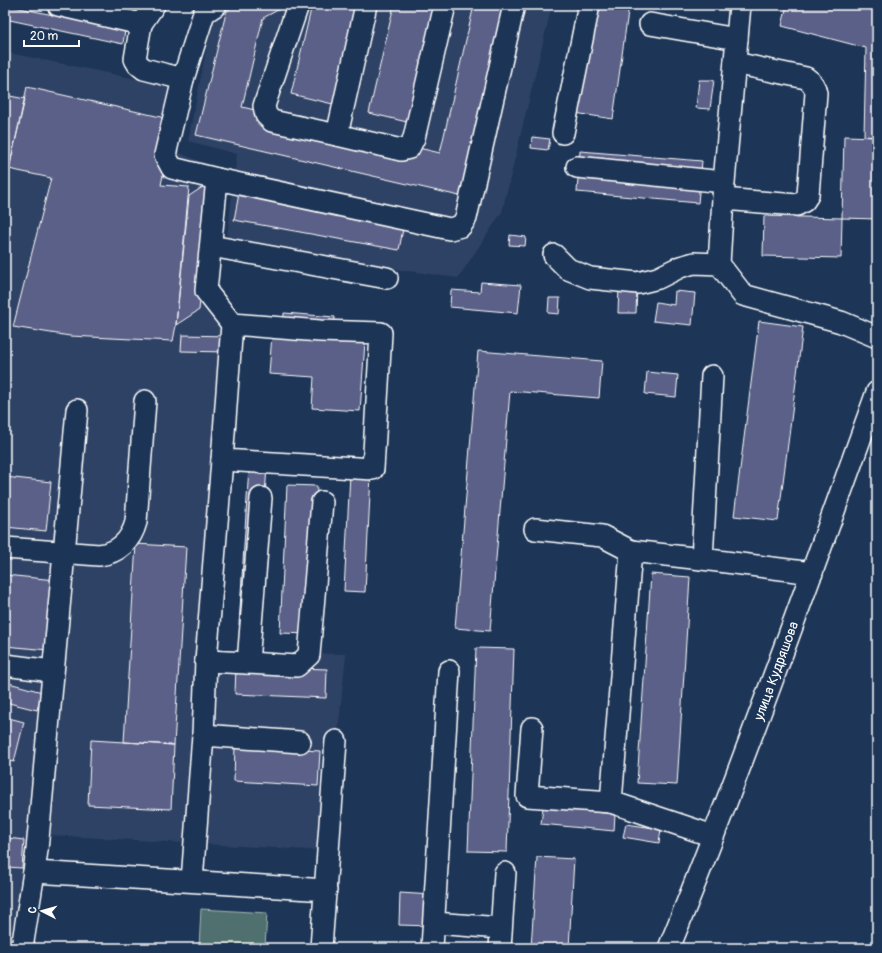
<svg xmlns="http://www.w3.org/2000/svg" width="882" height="953" viewBox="0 0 882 953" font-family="Pangolin,sans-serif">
	<rect width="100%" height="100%" fill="#1d3557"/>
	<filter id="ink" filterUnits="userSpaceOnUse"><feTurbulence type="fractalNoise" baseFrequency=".025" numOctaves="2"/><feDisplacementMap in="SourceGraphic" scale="8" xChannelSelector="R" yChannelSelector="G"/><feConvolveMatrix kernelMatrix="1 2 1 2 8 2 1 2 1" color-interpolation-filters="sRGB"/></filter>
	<g filter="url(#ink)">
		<!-- built -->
		<path fill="#2f4265" d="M215,5H552L502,212L458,278L226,245L237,154L188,141Z
			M5,52L185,89L175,151L221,170L208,311L232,334L206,652L346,654L326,851L30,834L20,948H5Z"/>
		<!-- green -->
		<path fill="#4f6f6e" stroke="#a7b7b6" d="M201,909L267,913L265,948H199Z"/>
		<!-- building -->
		<path fill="#5a6087" stroke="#fff" d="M5,5L125,30L123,44L5,19Z
			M232,5H287L263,18L242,107L440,153L474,5H513L468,198L196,135L226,13Z
			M312,5H360L337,105L291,94Z
			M394,5H434L407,122L369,113Z
			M590,5H629L613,119L575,113Z
			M787,5H877V137L864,136L866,48L782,26Z
			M699,80H714L710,109L696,108Z
			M27,87L174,120L161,185L189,187L176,325L173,341L70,336L13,327L51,178L9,169Z
			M5,95L25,99L10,164L5,163Z
			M844,136L877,137V219L842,218Z
			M532,137L550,139L548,150L531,148Z
			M580,151L702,161L698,203L577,192Z
			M212,181L199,310L176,325L189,196Z
			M241,183L406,213L399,250L234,220Z
			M764,216L842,218L841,258L763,256Z
			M510,235L526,237L525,246L509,245Z
			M481,282L521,285L518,313L450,307L451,290L480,292Z
			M619,287H637L636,313H618Z
			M675,291L695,293L692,325L653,321L656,302L674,305Z
			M549,298H560L559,314L548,313Z
			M284,313L335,317L334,340L365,342L360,411L312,408L314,377L269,374L272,334L283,335Z
			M759,321L803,327L778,521L734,516Z
			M182,335L228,336L227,352L181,351Z
			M478,351L602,361L599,398L510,391L490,631L455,628Z
			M647,372L678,375L676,397L645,394Z
			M250,451L268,452L256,626L239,625Z
			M350,474L371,475L365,592L344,591Z
			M5,477L51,482L46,531L5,527Z
			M287,485L317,486L310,634L280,633Z
			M136,544L186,547L174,745L124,742Z
			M651,574L690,577L677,785L637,783Z
			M5,575L55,580L48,650L5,646Z
			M476,648L514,649L507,852L468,851Z
			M236,666L327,669L326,698L235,694Z
			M5,682L42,692L37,710L5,702Z
			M5,717L24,722L14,762L5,760Z
			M91,740L174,745L171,809L88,805Z
			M235,746L320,751L318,786L234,781Z
			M543,807L615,814L614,831L541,824Z
			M626,824L661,829L659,843L623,837Z
			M8,838L24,840L22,868L5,867Z
			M537,857L574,859L569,948H531Z
			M400,893L432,895L431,926L399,925Z"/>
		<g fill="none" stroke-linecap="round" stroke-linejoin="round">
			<defs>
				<g id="minor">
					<path d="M58,5L141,24L154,5"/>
					<path d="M216,5L204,13L183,79L165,155L172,168L217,179L450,229L461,226L466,218L514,5"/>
					<path d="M298,5L264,106L266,115L272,121L337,135L401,150L409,148L414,138L445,5"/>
					<path d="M141,24L135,59L138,64L144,69L183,79"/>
					<path d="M650,24L737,39"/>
					<path d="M563,133L589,5"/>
					<path d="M337,135L366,5"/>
					<path d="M577,167L724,182"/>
					<path d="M217,179L206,291L232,324"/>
					<path d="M723,199L797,205L804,201L808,195L816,93C815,86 812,82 806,78L735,63"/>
					<path d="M211,246L387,278"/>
					<path d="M554,255L568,269L590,278L638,283L658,278L680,267L694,263L719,264L743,295L841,322L877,337"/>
					<path d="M719,264L724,182L740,5"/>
					<path d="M232,324L320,331L381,333L373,469L222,460Z"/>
					<path d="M535,529L602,536L631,551"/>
					<path d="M5,548L99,555C118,553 131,541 136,522L145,401"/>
					<path d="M702,559L712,376"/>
					<path d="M206,661L248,663L261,498"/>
					<path d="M248,663L297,666L309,655L322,502"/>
					<path d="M5,665L52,671"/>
					<path d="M532,728L527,796L611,802"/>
					<path d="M203,735L300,742"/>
					<path d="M713,836L611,802L631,551L702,559L812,573"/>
					<path d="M34,872L200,882L326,890"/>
					<path d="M192,881L203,735L206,661L222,460"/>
					<path d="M434,923L501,928"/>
					<path d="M22,948L34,872L37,850L77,410"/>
					<path d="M321,948L336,741"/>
					<path d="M432,948L449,671"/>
					<path d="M500,948L505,873"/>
					<path id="s1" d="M669,948C743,765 810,578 877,392"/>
				</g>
			</defs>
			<!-- minor casing -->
			<use href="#minor" stroke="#fff" stroke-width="24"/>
			<!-- minor -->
			<use href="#minor" stroke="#1d3557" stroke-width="21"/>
		</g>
	</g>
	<g text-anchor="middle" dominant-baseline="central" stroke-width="3.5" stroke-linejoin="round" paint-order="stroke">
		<!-- street labels -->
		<g font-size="14" fill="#fff" stroke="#1d3557">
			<text stroke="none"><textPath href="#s1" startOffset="297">улица Кудряшова</textPath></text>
		</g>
	</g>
	<!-- margin -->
	<rect width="882" height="953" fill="none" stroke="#1d3557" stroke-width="20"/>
	<rect x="10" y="10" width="862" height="933" fill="none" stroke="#fff" stroke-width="1.5" filter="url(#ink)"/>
	<!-- north arrow -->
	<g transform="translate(42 911) rotate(276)" stroke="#1d3557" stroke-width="3" paint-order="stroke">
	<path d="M0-3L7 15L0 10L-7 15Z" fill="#ffffff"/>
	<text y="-6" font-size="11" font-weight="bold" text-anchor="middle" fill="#ffffff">С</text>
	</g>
	<!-- scale -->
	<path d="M24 40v6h55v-6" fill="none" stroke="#ffffff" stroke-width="2"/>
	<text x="30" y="40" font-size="12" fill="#ffffff" stroke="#1d3557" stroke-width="3" paint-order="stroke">20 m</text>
</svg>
